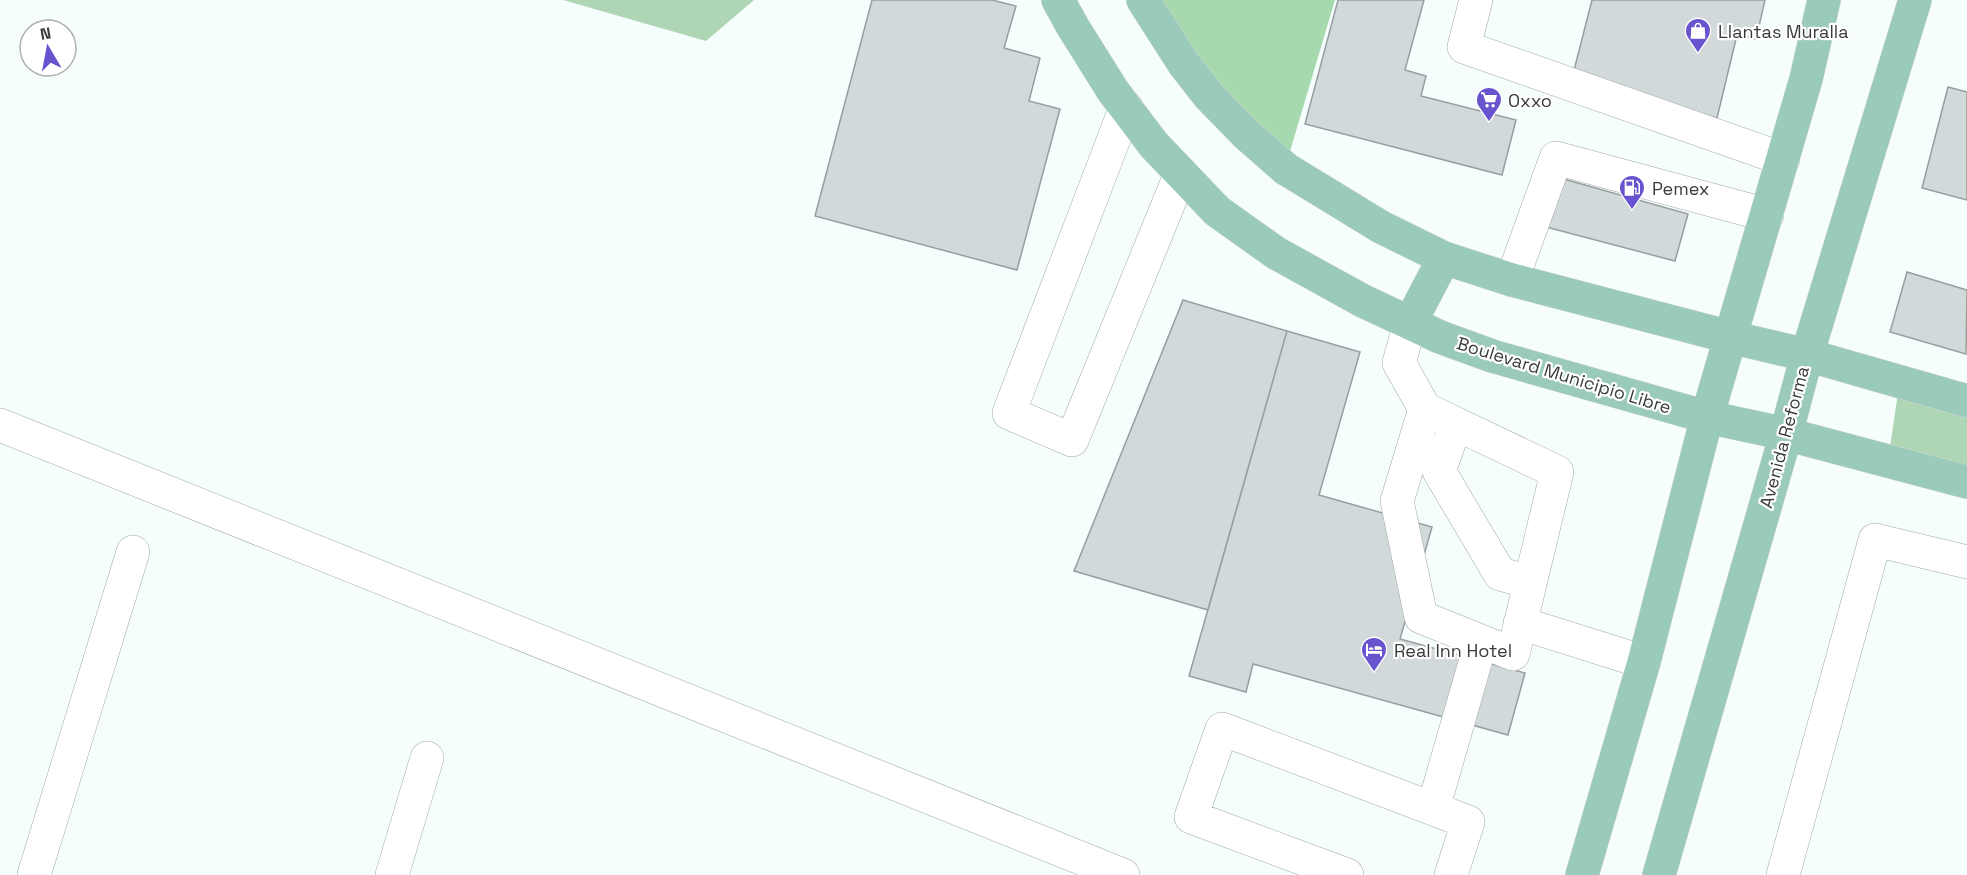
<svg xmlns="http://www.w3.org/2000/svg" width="1967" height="875" viewBox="0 0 1967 875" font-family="'Space Grotesk',sans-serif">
	<rect width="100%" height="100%" fill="#f6fefd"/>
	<!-- green -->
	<path fill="#afd6b4" d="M563,0H754L706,41Z
		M1898,393L1967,412V468L1890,447Z"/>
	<!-- forest -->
	<path fill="#a6d9ad" d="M1152,0H1335L1288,158L1243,121Z"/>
	<!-- building -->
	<path fill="#d2d9da" stroke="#989e9f" stroke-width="1.5" d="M872,0H992L1016,6L1004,48L1040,58L1029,101L1060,109L1017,270L815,216Z
		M1338,0H1424L1405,70L1426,76L1421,96L1516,120L1502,175L1305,124Z
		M1592,0H1765L1756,39L1737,35L1717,118L1571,82Z
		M1948,87L1967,92V200L1922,188Z
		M1560,178L1688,214L1675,261L1546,227Z
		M1907,272L1967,290L1966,354L1890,332Z
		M1183,300L1287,331L1208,610L1074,571Z
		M1287,331L1360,352L1319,495L1432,527L1400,639L1525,673L1508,735L1253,664L1246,692L1189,676Z"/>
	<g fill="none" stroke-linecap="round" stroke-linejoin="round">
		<defs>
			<path id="minor" d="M1476,0L1464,47L1783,159
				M1126,107L1009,413L1072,440L1181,173
				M1512,280L1556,158L1767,215
				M1410,323L1399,363L1425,409L1557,472L1513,654L1421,617L1397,501L1425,409
				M1456,424L1439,471L1500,574L1530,582
				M0,425L1123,875
				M1520,623L1644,662
				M1433,809L1481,642
				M34,875L133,552
				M392,875L427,758
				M1347,875L1191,817L1222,729L1468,822L1451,875
				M1783,875L1875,540L1967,562"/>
			<path id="major" d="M1058,0L1073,27L1113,91L1154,145L1217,211L1276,253L1363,301L1440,337L1492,356L1707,417L1786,434L1967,482
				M1143,0L1184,64L1209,96L1246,134L1286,169L1381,227L1444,258L1512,280L1730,337L1807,355L1967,401
				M1410,323L1444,258
				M1582,875L1644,662L1707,417L1806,79L1824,0
				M1659,875L1786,434L1807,355L1915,0"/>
		</defs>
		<!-- minor casing -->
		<use href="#minor" stroke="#a1a8a7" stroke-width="34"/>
		<!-- major casing -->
		<use href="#major" stroke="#d7d8d8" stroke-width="34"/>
		<!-- minor -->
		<use href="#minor" stroke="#fff" stroke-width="33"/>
		<!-- major -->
		<use href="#major" stroke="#9acab9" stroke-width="33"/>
	</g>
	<!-- icons -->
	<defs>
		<symbol id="shop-pin" viewBox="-11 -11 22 30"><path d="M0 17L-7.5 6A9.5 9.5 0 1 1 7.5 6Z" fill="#6854ce" stroke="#fff"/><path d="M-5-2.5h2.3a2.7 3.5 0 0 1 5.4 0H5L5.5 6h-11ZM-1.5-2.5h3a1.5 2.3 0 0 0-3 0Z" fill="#fff"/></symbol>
		<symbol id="supermarket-pin" viewBox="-11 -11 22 30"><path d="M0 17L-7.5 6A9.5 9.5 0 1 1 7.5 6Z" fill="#6854ce" stroke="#fff"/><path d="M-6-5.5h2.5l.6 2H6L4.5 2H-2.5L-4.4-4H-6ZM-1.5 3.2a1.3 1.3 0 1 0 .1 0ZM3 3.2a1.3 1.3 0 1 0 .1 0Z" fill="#fff"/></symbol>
		<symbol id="fuel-pin" viewBox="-11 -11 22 30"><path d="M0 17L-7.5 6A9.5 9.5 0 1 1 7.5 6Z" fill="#6854ce" stroke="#fff"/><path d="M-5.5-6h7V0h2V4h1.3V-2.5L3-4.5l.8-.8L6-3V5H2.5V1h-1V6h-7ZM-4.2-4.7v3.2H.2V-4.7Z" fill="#fff"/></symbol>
		<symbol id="hotel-pin" viewBox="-11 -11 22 30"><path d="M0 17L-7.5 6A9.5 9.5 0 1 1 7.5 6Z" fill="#6854ce" stroke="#fff"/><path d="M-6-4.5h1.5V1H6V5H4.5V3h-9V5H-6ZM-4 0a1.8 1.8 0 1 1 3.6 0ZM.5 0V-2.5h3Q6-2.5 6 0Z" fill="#fff"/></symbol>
	</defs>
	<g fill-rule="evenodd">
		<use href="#shop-pin" x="1683" y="16" width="30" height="40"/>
		<use href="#supermarket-pin" x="1474" y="85" width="30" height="40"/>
		<use href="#fuel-pin" x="1617" y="173" width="30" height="40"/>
		<use href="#hotel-pin" x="1359" y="635" width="30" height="40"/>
	</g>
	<g text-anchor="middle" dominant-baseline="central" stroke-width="4.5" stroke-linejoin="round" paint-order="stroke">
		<!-- poi labels -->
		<g font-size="18" fill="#393c3c" stroke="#fff" text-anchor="start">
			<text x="1718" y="31">Llantas Muralla</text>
			<text x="1508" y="100">Oxxo</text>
			<text x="1652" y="188">Pemex</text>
			<text x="1394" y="650">Real Inn Hotel</text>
		</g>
		<!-- street labels -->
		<g font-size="18" fill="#393c3c" stroke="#fff">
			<text transform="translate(1564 375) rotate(17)">Boulevard Municipio Libre</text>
			<text transform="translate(1784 437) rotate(-75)">Avenida Reforma</text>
		</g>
	</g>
	<!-- north arrow -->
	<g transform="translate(48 48) rotate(350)"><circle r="28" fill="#ffffff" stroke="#b0b1b1" stroke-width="1.5"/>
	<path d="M0-4.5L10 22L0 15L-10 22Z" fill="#6854ce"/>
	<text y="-9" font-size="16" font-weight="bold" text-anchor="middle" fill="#393c3c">N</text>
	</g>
</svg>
